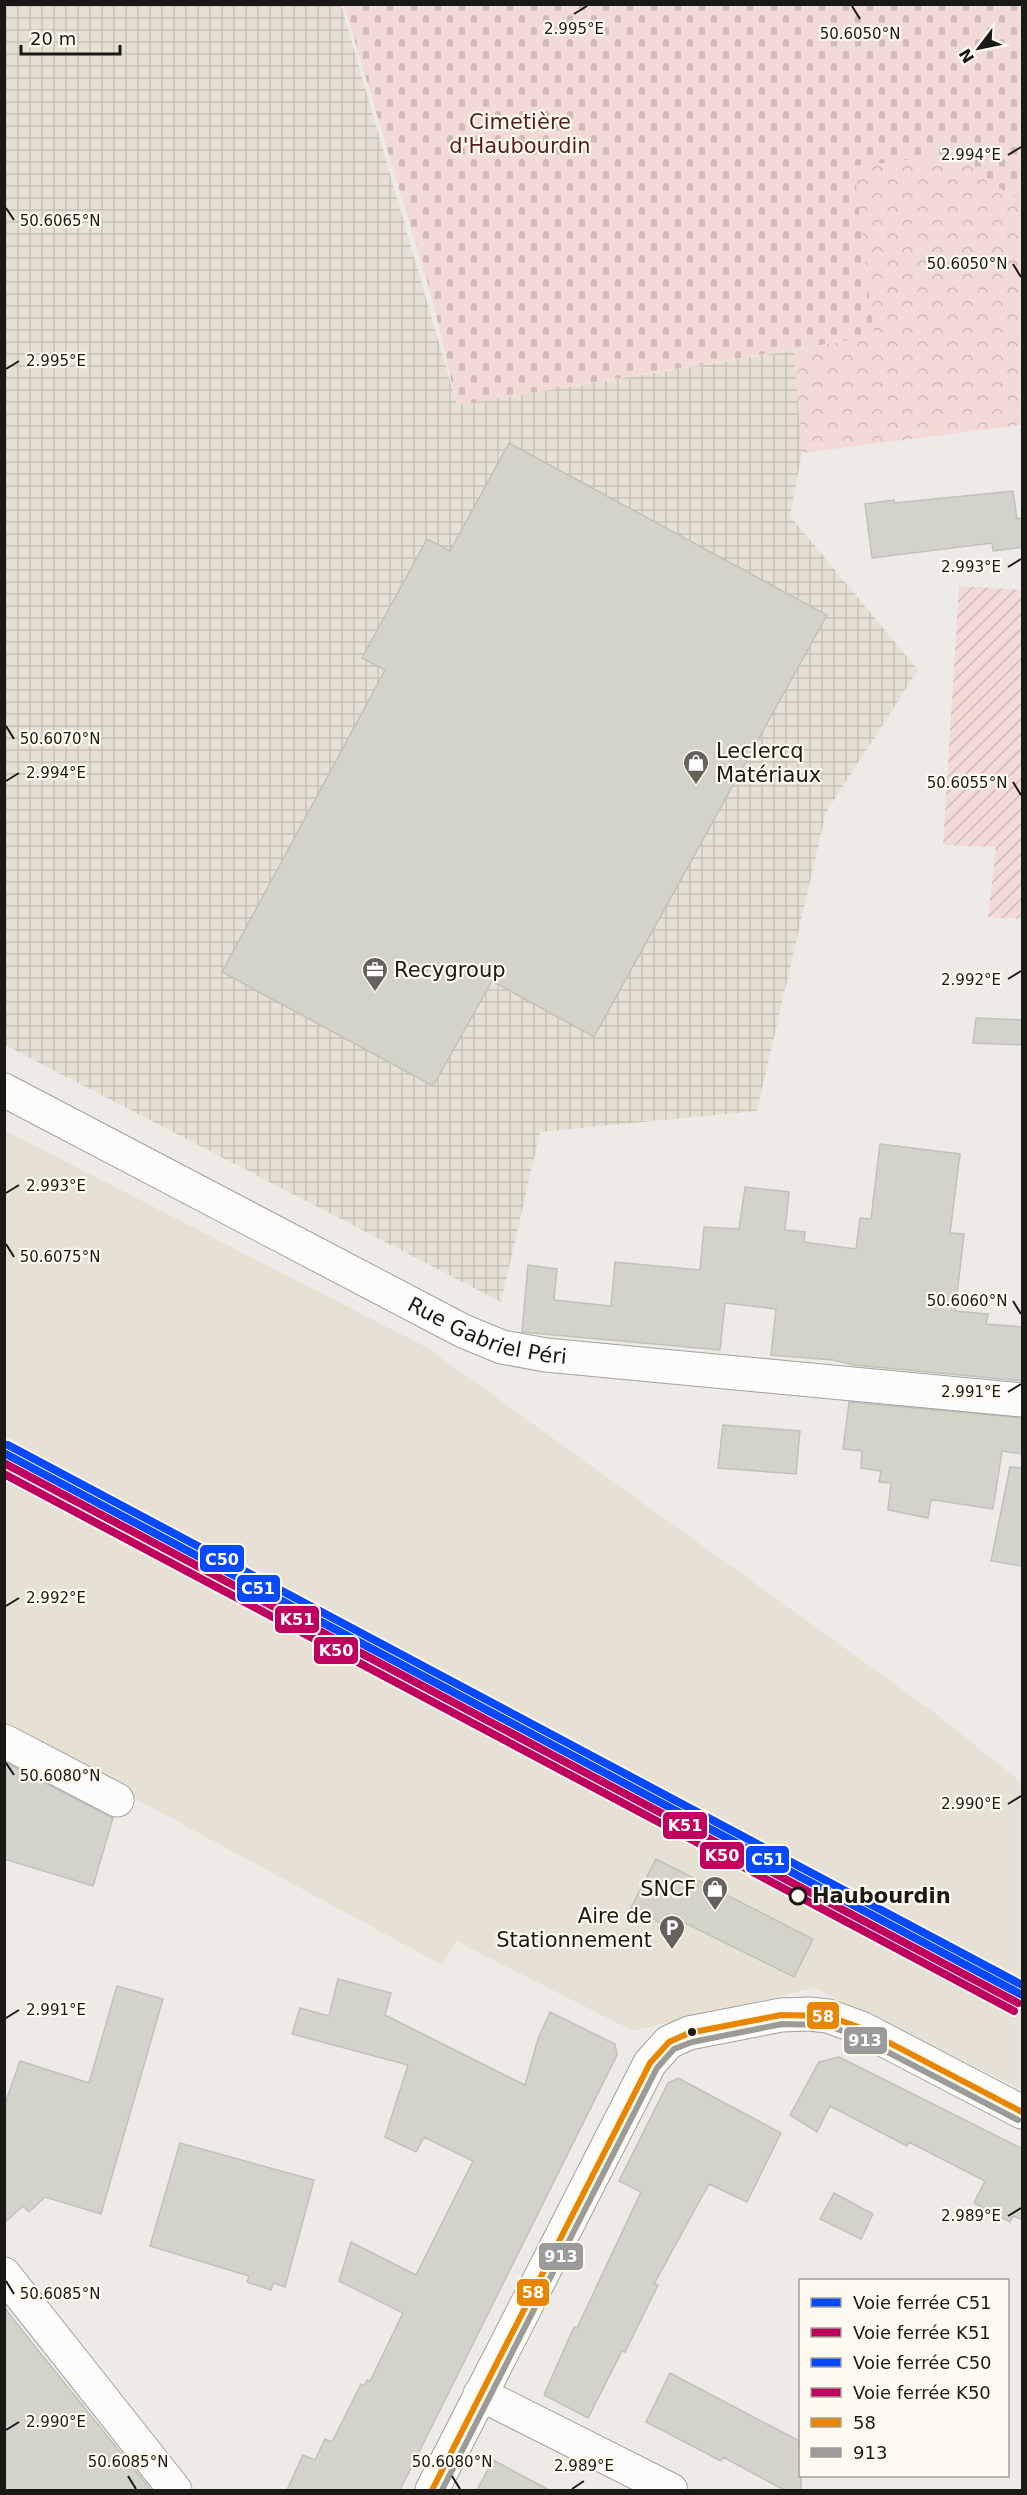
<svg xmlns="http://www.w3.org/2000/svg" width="1027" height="2495" viewBox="0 0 1027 2495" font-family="'DejaVu Sans',sans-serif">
	<defs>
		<pattern id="industrial-grid" width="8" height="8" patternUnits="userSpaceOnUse" patternTransform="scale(1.5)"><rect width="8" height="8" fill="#e7e1d5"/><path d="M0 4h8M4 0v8" fill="none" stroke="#c6c0b6"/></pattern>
		<pattern id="cemetery-stones" width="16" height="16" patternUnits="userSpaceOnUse" patternTransform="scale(1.5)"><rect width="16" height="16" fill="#f2dad6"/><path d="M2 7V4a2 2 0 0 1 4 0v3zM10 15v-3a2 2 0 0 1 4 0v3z" fill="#cfbab7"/></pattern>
		<pattern id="park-crowns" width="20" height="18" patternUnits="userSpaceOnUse" patternTransform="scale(1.5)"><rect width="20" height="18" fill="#f2dad6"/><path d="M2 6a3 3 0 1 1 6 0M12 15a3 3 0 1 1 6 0" fill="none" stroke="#cfbab7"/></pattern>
		<pattern id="garden-furrows" width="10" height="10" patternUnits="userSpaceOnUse" patternTransform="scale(1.5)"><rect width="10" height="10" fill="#f2dad6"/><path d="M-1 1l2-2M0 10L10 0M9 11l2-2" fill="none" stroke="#cfbab7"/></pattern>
	</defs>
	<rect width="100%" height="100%" fill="#eeebe6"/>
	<!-- built -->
	<path fill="#e7e1d5" d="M4,1130L426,1347L931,1710L1022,1783V2090L814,1988L633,2031L456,1941L442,1965L5,1728Z"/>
	<!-- industrial -->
	<path fill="url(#industrial-grid)" d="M4,5H341L457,405L794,350L802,453L790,516L918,670L826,812L757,1111L540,1132L501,1302L5,1045Z"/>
	<!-- cemetery -->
	<path fill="url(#cemetery-stones)" d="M344,5H1022V199C997,190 980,177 966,154L854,166L874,336L457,405L432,298Z"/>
	<!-- park -->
	<path fill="url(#park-crowns)" d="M966,154C980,178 998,189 1022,199V425L802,453L794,350L874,336L854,166Z"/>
	<!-- garden -->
	<path fill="url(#garden-furrows)" d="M959,586L1022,590V919L988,917L996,847L943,845Z"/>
	<!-- building -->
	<path fill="#d3d3c9" stroke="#c1c0bc" stroke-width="1.5" d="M509,443L827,615L594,1037L492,981L433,1086L222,972L385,670L362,658L427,539L450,551Z
		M1013,491L1017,519L1023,518V547L993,551L992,543L872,558L865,504L894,500V503Z
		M976,1018L1023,1020V1045L973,1043Z
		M880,1144L960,1154L950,1233L964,1234L955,1311L988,1314L986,1324L1023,1327V1381L854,1365L833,1360L771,1355L776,1309L725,1303L720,1350L522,1332L528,1265L557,1269L554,1300L611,1306L615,1262L700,1270L704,1227L739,1229L745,1187L789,1192L785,1230L805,1232L804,1242L856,1249L860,1218L871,1219Z
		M849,1402L1023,1418V1454L1002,1451L993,1509L934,1500H931L928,1518L888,1510L891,1483L879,1482L881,1471L861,1468L862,1451L843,1449Z
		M723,1425L800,1431L796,1474L718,1468Z
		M1010,1467L1023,1468V1566L991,1561Z
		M4,1762L113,1818L93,1886L4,1859Z
		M656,1859L813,1939L794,1977L669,1915L665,1925L631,1908Z
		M338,1979L391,1993L385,2015L525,2085L538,2039L550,2012L615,2044L617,2055L400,2490H287L303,2455L315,2460L325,2439L332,2442L361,2384L364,2386L367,2380L370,2381L403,2313L339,2281L351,2242L416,2275L473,2161L424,2137L416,2152L385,2137L408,2065L292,2034L300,2008L329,2016Z
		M117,1986L163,1999L101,2214L45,2197L29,2212L23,2206L4,2223V2107L20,2061L89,2083Z
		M839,2057L1023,2149V2220L1013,2216L1010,2222L974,2203L985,2181L909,2142L907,2146L830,2106L817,2132L790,2115L819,2062Z
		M678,2078L781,2133L747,2202L709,2184L654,2284L658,2285L625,2352L622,2351L588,2418L544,2395L574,2327L577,2328L641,2192L619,2181L668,2083Z
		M180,2143L314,2180L285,2287L274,2283L271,2290L247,2282L249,2276L150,2246Z
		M834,2193L873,2214L861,2239L820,2219Z
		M4,2307L29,2339L151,2490H4Z
		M670,2373L801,2442V2490H784L723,2457L721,2461L646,2422Z
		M493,2460L549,2490H477Z"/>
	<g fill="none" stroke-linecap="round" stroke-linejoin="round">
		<defs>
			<g id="minor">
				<path id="s1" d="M4,1090L463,1331L502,1347L546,1355L1022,1400"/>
				<path d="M4,1741L117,1800"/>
				<path d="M4,2274L175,2490"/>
				<path d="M480,2394L671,2490"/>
				<path d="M432,2490L650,2063L669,2042L689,2033L781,2015L809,2014L828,2016L861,2028L1022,2112"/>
			</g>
		</defs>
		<!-- minor casing -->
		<use href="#minor" stroke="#a3a19d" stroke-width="35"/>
		<!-- minor -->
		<use href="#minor" stroke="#fcfcfb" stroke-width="33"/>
		<defs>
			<path id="bus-1" d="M432,2490L650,2063L669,2042L689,2033L781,2015L828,2016L861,2028L1022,2112"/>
			<path id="bus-2" d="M442,2490L657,2068L674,2049L692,2042L782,2024L826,2025L857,2036L1018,2120"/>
		</defs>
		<!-- bus-1 casing -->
		<use href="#bus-1" stroke="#fffaef" stroke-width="10"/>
		<!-- bus-2 casing -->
		<use href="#bus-2" stroke="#fffaef" stroke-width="10"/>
		<!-- bus-1 -->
		<use href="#bus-1" stroke="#e88602" stroke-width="6"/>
		<!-- bus-2 -->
		<use href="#bus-2" stroke="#9b9b9a" stroke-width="6"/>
		<defs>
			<path id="rail-1" d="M4,1453L1022,1995"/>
			<path id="rail-2" d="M4,1463L1018,2003"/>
			<path id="rail-3" d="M8,1445L1022,1985"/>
			<path id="rail-4" d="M4,1474L1014,2011"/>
		</defs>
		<!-- rail-1 casing -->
		<use href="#rail-1" stroke="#fffaef" stroke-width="12"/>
		<!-- rail-2 casing -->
		<use href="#rail-2" stroke="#fffaef" stroke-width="12"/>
		<!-- rail-3 casing -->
		<use href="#rail-3" stroke="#fffaef" stroke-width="12"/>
		<!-- rail-4 casing -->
		<use href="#rail-4" stroke="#fffaef" stroke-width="12"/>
		<!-- rail-1 -->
		<use href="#rail-1" stroke="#0749ff" stroke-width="8"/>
		<!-- rail-2 -->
		<use href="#rail-2" stroke="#bf005f" stroke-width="8"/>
		<!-- rail-3 -->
		<use href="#rail-3" stroke="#0749ff" stroke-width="8"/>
		<!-- rail-4 -->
		<use href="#rail-4" stroke="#bf005f" stroke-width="8"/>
	</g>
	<!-- ticks -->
	<path fill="none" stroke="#1b1915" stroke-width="2" d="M852,6L860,19M574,14L587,6M1008,155L1021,147M6,208L14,220M1013,264L1021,277M6,369L19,361M1008,567L1021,559M6,726L14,739M6,781L19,773M1013,782L1021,795M1008,979L1021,971M6,1193L19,1185M6,1244L14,1257M1013,1301L1021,1314M1008,1392L1021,1384M6,1606L19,1598M6,1763L14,1775M1008,1804L1021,1796M6,2018L19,2010M1008,2216L1021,2208M6,2281L14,2294M6,2430L19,2422M128,2476L136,2489M452,2476L460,2489M572,2489L584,2481"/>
	<!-- icons -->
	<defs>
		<symbol id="shop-pin" viewBox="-11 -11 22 30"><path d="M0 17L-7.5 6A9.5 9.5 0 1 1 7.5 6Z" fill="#65625e" stroke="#fffaef"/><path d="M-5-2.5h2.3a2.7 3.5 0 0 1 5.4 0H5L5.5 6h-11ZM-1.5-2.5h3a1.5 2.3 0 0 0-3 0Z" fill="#fff"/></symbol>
		<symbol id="office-pin" viewBox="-11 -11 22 30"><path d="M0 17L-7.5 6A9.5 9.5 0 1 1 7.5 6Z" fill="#65625e" stroke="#fffaef"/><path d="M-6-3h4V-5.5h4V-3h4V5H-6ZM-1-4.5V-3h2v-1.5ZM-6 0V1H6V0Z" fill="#fff"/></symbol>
		<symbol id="parking-pin" viewBox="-11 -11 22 30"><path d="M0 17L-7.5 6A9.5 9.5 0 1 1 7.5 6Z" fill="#65625e" stroke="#fffaef"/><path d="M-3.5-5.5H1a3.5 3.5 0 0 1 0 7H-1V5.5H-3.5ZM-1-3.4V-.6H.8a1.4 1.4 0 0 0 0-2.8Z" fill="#fff"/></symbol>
	</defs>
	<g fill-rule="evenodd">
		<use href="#shop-pin" x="681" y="748" width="30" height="40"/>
		<use href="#office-pin" x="360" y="955" width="30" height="40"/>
		<use href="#shop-pin" x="700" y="1874" width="30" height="40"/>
		<use href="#parking-pin" x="657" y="1913" width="30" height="40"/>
	</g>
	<!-- markers -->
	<circle fill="#fffaef" stroke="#1b1915" stroke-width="3" cx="798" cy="1896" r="8"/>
	<circle fill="#1b1915" stroke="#fffaef" stroke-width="2" cx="692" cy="2032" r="5"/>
	<g text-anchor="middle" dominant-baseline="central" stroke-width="4.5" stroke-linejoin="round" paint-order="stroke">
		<!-- park labels -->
		<g font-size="21" fill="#561c1a" stroke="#fffaef">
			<text x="520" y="122">Cimetière<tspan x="520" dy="24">d'Haubourdin</tspan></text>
		</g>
		<!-- poi labels -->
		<g font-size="21" fill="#1b1915" stroke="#fffaef" text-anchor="start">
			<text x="716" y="751">Leclercq<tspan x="716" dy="24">Matériaux</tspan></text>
			<text x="394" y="970">Recygroup</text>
			<text x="696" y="1889" text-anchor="end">SNCF</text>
			<text x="652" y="1916" text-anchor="end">Aire de<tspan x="652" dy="24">Stationnement</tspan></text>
		</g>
		<!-- street labels -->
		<g font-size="21" fill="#1b1915" stroke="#fffaef">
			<text stroke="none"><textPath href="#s1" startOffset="542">Rue Gabriel Péri</textPath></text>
		</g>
		<!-- stop labels -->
		<g font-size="21" font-weight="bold" fill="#1b1915" stroke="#fffaef" text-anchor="start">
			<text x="812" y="1896">Haubourdin</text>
		</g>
	</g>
	<g font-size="15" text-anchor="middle" fill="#1b1915" stroke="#fffaef" stroke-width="4.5" stroke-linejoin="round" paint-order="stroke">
		<text x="574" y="34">2.995°E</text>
		<text x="860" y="39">50.6050°N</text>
		<text x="971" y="160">2.994°E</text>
		<text x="60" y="226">50.6065°N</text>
		<text x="967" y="269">50.6050°N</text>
		<text x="56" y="366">2.995°E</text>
		<text x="971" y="572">2.993°E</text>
		<text x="60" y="744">50.6070°N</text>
		<text x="56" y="778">2.994°E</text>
		<text x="967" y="788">50.6055°N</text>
		<text x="971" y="985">2.992°E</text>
		<text x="56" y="1191">2.993°E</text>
		<text x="60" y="1262">50.6075°N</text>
		<text x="967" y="1306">50.6060°N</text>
		<text x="971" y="1397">2.991°E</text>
		<text x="56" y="1603">2.992°E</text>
		<text x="60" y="1781">50.6080°N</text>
		<text x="971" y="1809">2.990°E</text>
		<text x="56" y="2015">2.991°E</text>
		<text x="971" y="2221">2.989°E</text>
		<text x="60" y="2299">50.6085°N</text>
		<text x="56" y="2427">2.990°E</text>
		<text x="128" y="2467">50.6085°N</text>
		<text x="452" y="2467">50.6080°N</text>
		<text x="584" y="2471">2.989°E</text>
	</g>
	<g stroke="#fffaef" stroke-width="2">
		<rect x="199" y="1544" width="46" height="29" rx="6" fill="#0749ff"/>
		<rect x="236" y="1574" width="45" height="29" rx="6" fill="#0749ff"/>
		<rect x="274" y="1605" width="46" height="29" rx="6" fill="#bf005f"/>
		<rect x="313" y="1636" width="46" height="29" rx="6" fill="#bf005f"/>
		<rect x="662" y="1811" width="46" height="29" rx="6" fill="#bf005f"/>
		<rect x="699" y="1841" width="46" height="29" rx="6" fill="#bf005f"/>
		<rect x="745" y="1845" width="45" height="29" rx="6" fill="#0749ff"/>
		<rect x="806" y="2001" width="34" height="29" rx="6" fill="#e88602"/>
		<rect x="843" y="2026" width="45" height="29" rx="6" fill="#9b9b9a"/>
		<rect x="538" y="2242" width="46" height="29" rx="6" fill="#9b9b9a"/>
		<rect x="516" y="2278" width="34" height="29" rx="6" fill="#e88602"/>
	</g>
	<g font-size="16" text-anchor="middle" font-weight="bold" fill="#fff">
		<text x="222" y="1565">C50</text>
		<text x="258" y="1594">C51</text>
		<text x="297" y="1625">K51</text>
		<text x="336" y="1656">K50</text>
		<text x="685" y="1831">K51</text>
		<text x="722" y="1861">K50</text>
		<text x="768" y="1865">C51</text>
		<text x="823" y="2022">58</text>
		<text x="865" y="2046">913</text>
		<text x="561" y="2262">913</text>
		<text x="533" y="2298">58</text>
	</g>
	<!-- border -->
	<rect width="1027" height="2495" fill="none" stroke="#1b1915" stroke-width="12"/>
	<!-- legend -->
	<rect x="799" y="2279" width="210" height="198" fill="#fffaef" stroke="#a4a098" stroke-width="1.5"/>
	<rect x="811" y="2298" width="30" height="9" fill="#0749ff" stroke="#a4a098" stroke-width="1.5"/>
	<text x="853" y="2309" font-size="18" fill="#1b1915">Voie ferrée C51</text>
	<rect x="811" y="2328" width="30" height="9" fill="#bf005f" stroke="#a4a098" stroke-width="1.5"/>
	<text x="853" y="2339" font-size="18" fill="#1b1915">Voie ferrée K51</text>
	<rect x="811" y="2358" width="30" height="9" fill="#0749ff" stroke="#a4a098" stroke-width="1.5"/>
	<text x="853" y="2369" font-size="18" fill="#1b1915">Voie ferrée C50</text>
	<rect x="811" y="2388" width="30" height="9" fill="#bf005f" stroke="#a4a098" stroke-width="1.5"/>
	<text x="853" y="2399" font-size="18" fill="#1b1915">Voie ferrée K50</text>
	<rect x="811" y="2418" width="30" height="9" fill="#e88602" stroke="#a4a098" stroke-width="1.5"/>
	<text x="853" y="2429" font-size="18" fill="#1b1915">58</text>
	<rect x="811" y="2448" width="30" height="9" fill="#9b9b9a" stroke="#a4a098" stroke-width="1.5"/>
	<text x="853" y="2459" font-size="18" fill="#1b1915">913</text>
	<!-- north arrow -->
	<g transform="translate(979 48) rotate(238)" stroke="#fffaef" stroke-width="4.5" paint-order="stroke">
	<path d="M0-4.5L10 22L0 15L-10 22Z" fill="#1b1915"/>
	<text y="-9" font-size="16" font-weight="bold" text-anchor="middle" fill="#1b1915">N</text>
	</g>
	<!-- scale -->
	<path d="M21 45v9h99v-9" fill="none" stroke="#1b1915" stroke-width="3"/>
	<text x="30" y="45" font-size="18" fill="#1b1915" stroke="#fffaef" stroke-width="4.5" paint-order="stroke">20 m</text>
</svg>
